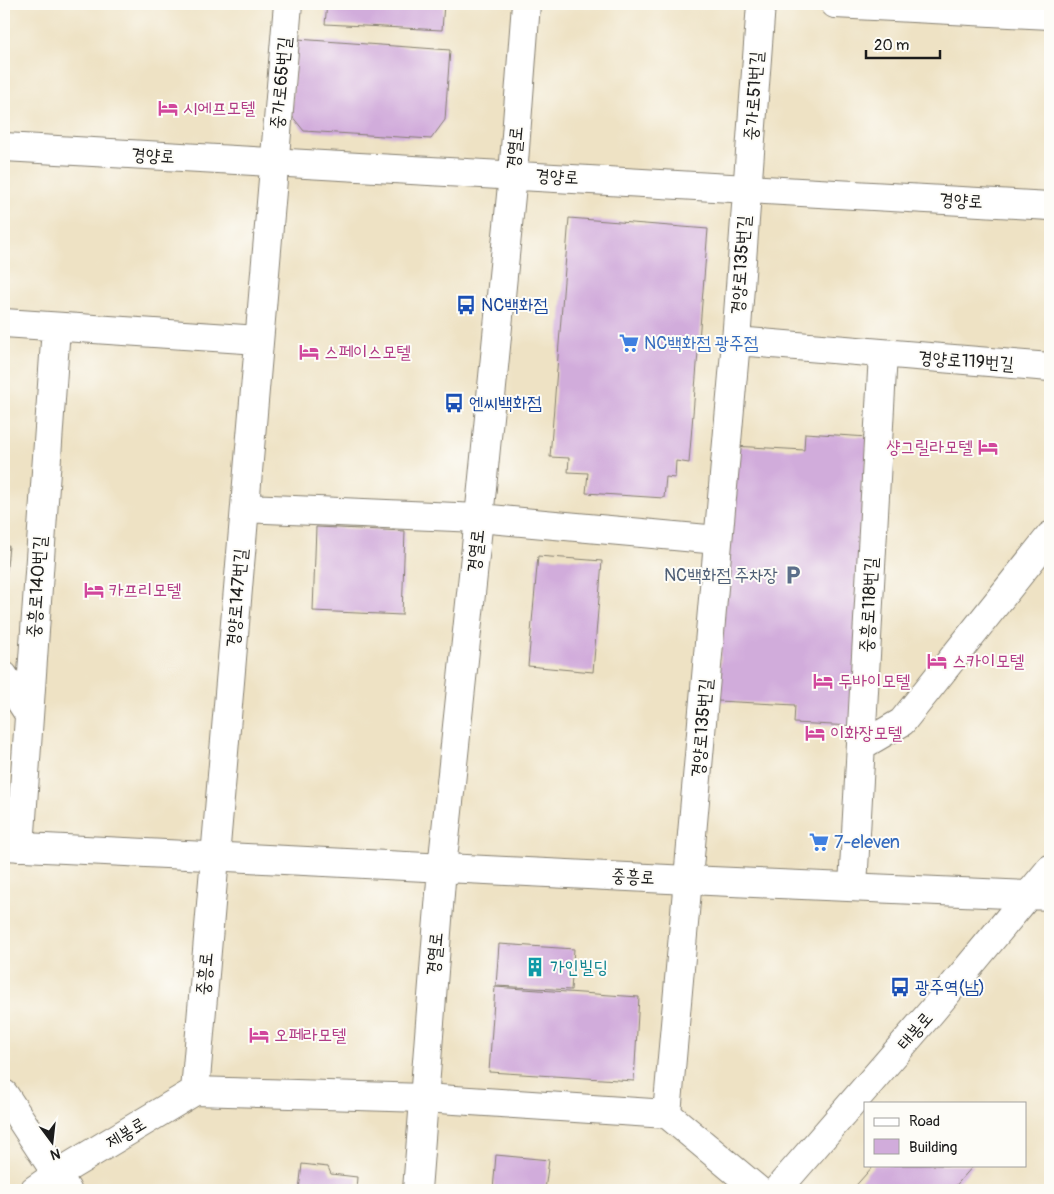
<svg xmlns="http://www.w3.org/2000/svg" width="1054" height="1194" viewBox="0 0 1054 1194" font-family="Pangolin,'Poor Story',sans-serif">
	<rect width="100%" height="100%" fill="#fdfcf7"/>
	<filter id="ink" filterUnits="userSpaceOnUse"><feTurbulence type="fractalNoise" baseFrequency=".02" numOctaves="2"/><feDisplacementMap in="SourceGraphic" scale="10" xChannelSelector="R" yChannelSelector="G"/><feConvolveMatrix kernelMatrix="1 2 1 2 8 2 1 2 1" color-interpolation-filters="sRGB"/></filter>
	<filter id="wash" filterUnits="userSpaceOnUse"><feTurbulence type="fractalNoise" baseFrequency=".0096" numOctaves="4" result="noise"/><feDisplacementMap in="SourceGraphic" scale="20" xChannelSelector="R" yChannelSelector="G"/><feGaussianBlur stdDeviation="1.12" result="paint"/><feColorMatrix in="noise" values="0 0 0 0 0 0 0 0 0 0 0 0 0 0 0 0 0 1.4 0 .05"/><feComposite in="paint" operator="in"/></filter>
	<g filter="url(#wash)">
		<rect width="100%" height="100%" fill="#eee2c4"/>
		<g id="blocks">
			<!-- building -->
			<path fill="#d1acdb" d="M327,4H444L442,30L325,24Z
				M297,39L450,50L445,120L431,139L304,131L291,115Z
				M569,218L708,229L689,463L676,461L675,478L666,477L664,498L586,493L588,473L568,472L569,458L550,457Z
				M805,433L868,437L852,726L794,723L795,705L718,701L733,446L804,450Z
				M316,527L405,531L402,615L313,611Z
				M9,546L5,587H4V547Z
				M538,556L602,561L593,672L528,666Z
				M499,944L574,949L571,990L496,986Z
				M495,987L639,997L634,1081L489,1072Z
				M496,1155L549,1160L545,1190H493Z
				M302,1164L328,1167L331,1174L357,1177L356,1190H299Z
				M874,1165H974L952,1190H852Z"/>
		</g>
	</g>
	<g filter="url(#ink)">
		<use href="#blocks" fill-opacity="0" stroke="#857f70" stroke-width="1"/>
		<g fill="none" stroke-linecap="round" stroke-linejoin="round">
			<defs>
				<path id="street" d="M835,4L1050,15
					M4,323L259,340
					M736,341L1050,367
					M245,508L479,518L718,540
					M4,676L28,713
					M861,746L902,722L1050,536
					M20,847L56,327
					M853,886L883,354
					M195,1091L288,4
					M195,1091L424,1098L667,1114
					M667,1114L736,341L761,4
					M667,1114L758,1190
					M34,1190L57,1174L195,1091"/>
				<path id="secondary" d="M4,147L1050,206
					M4,846L688,880L1050,896
					M4,1094L67,1190
					M417,1190L442,868L479,518L513,175L526,4
					M777,1190L932,1011L1050,869"/>
			</defs>
			<!-- street casing -->
			<use href="#street" stroke="#857f70" stroke-width="30"/>
			<!-- secondary casing -->
			<use href="#secondary" stroke="#857f70" stroke-width="30"/>
			<!-- street -->
			<use href="#street" stroke="#fff" stroke-width="28"/>
			<!-- secondary -->
			<use href="#secondary" stroke="#fff" stroke-width="28"/>
		</g>
	</g>
	<!-- icons -->
	<defs>
		<symbol id="hotel-bare" viewBox="-9 -9 18 18"><path d="M-6-4.5h1.5V1H6V5H4.5V3h-9V5H-6ZM-4 0a1.8 1.8 0 1 1 3.6 0ZM.5 0V-2.5h3Q6-2.5 6 0Z" fill="#d1479c" stroke="#fdfcf7" stroke-width="2.5" paint-order="stroke"/></symbol>
		<symbol id="bus-bare" viewBox="-9 -9 18 18"><path d="M-5-6H5V4H4V6H2V4H-2V6H-4V4H-5ZM-3.5-4V0h7V-4ZM-3.5 1.2v1.5H-2V1.2ZM2 1.2v1.5H3.5V1.2Z" fill="#1a4fb4" stroke="#fdfcf7" stroke-width="2.5" paint-order="stroke"/></symbol>
		<symbol id="supermarket-bare" viewBox="-9 -9 18 18"><path d="M-6-5.5h2.5l.6 2H6L4.5 2H-2.5L-4.4-4H-6ZM-1.5 3.2a1.3 1.3 0 1 0 .1 0ZM3 3.2a1.3 1.3 0 1 0 .1 0Z" fill="#3f7fe0" stroke="#fdfcf7" stroke-width="2.5" paint-order="stroke"/></symbol>
		<symbol id="parking-bare" viewBox="-9 -9 18 18"><path d="M-3.5-5.5H1a3.5 3.5 0 0 1 0 7H-1V5.5H-3.5ZM-1-3.4V-.6H.8a1.4 1.4 0 0 0 0-2.8Z" fill="#5c6f8a" stroke="#fdfcf7" stroke-width="2.5" paint-order="stroke"/></symbol>
		<symbol id="building-bare" viewBox="-9 -9 18 18"><path d="M-4-6H4V6H1V3H-1V6H-4ZM-2.5-4.3h1.7v1.8h-1.7ZM.8-4.3h1.7v1.8H.8ZM-2.5-1h1.7V.8h-1.7ZM.8-1h1.7V.8H.8Z" fill="#0f9aa8" stroke="#fdfcf7" stroke-width="2.5" paint-order="stroke"/></symbol>
	</defs>
	<g fill-rule="evenodd">
		<use href="#hotel-bare" x="154" y="94" width="28" height="28"/>
		<use href="#bus-bare" x="452" y="291" width="28" height="28"/>
		<use href="#supermarket-bare" x="615" y="329" width="28" height="28"/>
		<use href="#hotel-bare" x="295" y="338" width="28" height="28"/>
		<use href="#bus-bare" x="440" y="389" width="28" height="28"/>
		<use href="#hotel-bare" x="974" y="433" width="28" height="28"/>
		<use href="#parking-bare" x="779" y="561" width="28" height="28"/>
		<use href="#hotel-bare" x="80" y="576" width="28" height="28"/>
		<use href="#hotel-bare" x="923" y="647" width="28" height="28"/>
		<use href="#hotel-bare" x="809" y="667" width="28" height="28"/>
		<use href="#hotel-bare" x="801" y="719" width="28" height="28"/>
		<use href="#supermarket-bare" x="805" y="828" width="28" height="28"/>
		<use href="#building-bare" x="521" y="953" width="28" height="28"/>
		<use href="#bus-bare" x="886" y="973" width="28" height="28"/>
		<use href="#hotel-bare" x="245" y="1021" width="28" height="28"/>
	</g>
	<g text-anchor="middle" dominant-baseline="central" stroke-width="4" stroke-linejoin="round" paint-order="stroke">
		<!-- street labels -->
		<g font-size="18" fill="#1c1c1c" stroke="#fdfcf7">
			<text transform="translate(281 83) rotate(-85)">중가로65번길</text>
			<text transform="translate(754 96) rotate(-86)">중가로51번길</text>
			<text transform="translate(515 148) rotate(-85)">경열로</text>
			<text transform="translate(153 156) rotate(3)">경양로</text>
			<text transform="translate(557 177) rotate(3)">경양로</text>
			<text transform="translate(961 201) rotate(3)">경양로</text>
			<text transform="translate(741 265) rotate(-86)">경양로135번길</text>
			<text transform="translate(966 361) rotate(4)">경양로119번길</text>
			<text transform="translate(476 551) rotate(-84)">경열로</text>
			<text transform="translate(37 587) rotate(-86)">중흥로140번길</text>
			<text transform="translate(237 598) rotate(-85)">경양로147번길</text>
			<text transform="translate(869 605) rotate(-87)">중흥로118번길</text>
			<text transform="translate(702 728) rotate(-85)">경양로135번길</text>
			<text transform="translate(633 877) rotate(3)">중흥로</text>
			<text transform="translate(435 954) rotate(-85)">경열로</text>
			<text transform="translate(205 974) rotate(-85)">중흥로</text>
			<text transform="translate(915 1031) rotate(-49)">태봉로</text>
			<text transform="translate(126 1133) rotate(-31)">제봉로</text>
		</g>
		<!-- hotel labels -->
		<g font-size="18" fill="#b23c85" stroke="#fdfcf7" text-anchor="start">
			<text x="183" y="108">시에프모텔</text>
			<text x="324" y="352">스페이스모텔</text>
			<text x="973" y="447" text-anchor="end">샹그릴라모텔</text>
			<text x="109" y="590">카프리모텔</text>
			<text x="952" y="661">스카이모텔</text>
			<text x="838" y="681">두바이모텔</text>
			<text x="830" y="733">이화장모텔</text>
			<text x="274" y="1035">오페라모텔</text>
		</g>
		<!-- transit labels -->
		<g font-size="18" fill="#164399" stroke="#fdfcf7" text-anchor="start">
			<text x="481" y="305">NC백화점</text>
			<text x="469" y="403">엔씨백화점</text>
			<text x="915" y="987">광주역(남)</text>
		</g>
		<!-- shop labels -->
		<g font-size="18" fill="#366cbe" stroke="#fdfcf7" text-anchor="start">
			<text x="644" y="343">NC백화점 광주점</text>
			<text x="834" y="842">7-eleven</text>
		</g>
		<!-- service labels -->
		<g font-size="18" fill="#4e5e75" stroke="#fdfcf7" text-anchor="end">
			<text x="778" y="575">NC백화점 주차장</text>
		</g>
		<!-- culture labels -->
		<g font-size="18" fill="#0d838f" stroke="#fdfcf7" text-anchor="start">
			<text x="550" y="967">가인빌딩</text>
		</g>
	</g>
	<!-- margin -->
	<rect width="1054" height="1194" fill="none" stroke="#fdfcf7" stroke-width="20"/>
	<!-- legend -->
	<rect x="864" y="1102" width="162" height="65" fill="#fdfcf7" stroke="#a3a29f"/>
	<rect x="874" y="1118" width="25" height="8" fill="#ffffff" stroke="#a3a29f"/>
	<text x="909" y="1126" font-size="15" fill="#1c1c1c">Road</text>
	<rect x="874" y="1139" width="25" height="15" fill="#d1acdb" stroke="#a3a29f"/>
	<text x="909" y="1152" font-size="15" fill="#1c1c1c">Building</text>
	<!-- north arrow -->
	<g transform="translate(52 1142) rotate(165)" stroke="#fdfcf7" stroke-width="4" paint-order="stroke">
	<path d="M0-4L9 19L0 12L-9 19Z" fill="#1c1c1c"/>
	<text y="-8" font-size="14" font-weight="bold" text-anchor="middle" fill="#1c1c1c">N</text>
	</g>
	<!-- scale -->
	<path d="M866 50v8h74v-8" fill="none" stroke="#1c1c1c" stroke-width="2.5"/>
	<text x="874" y="50" font-size="15" fill="#1c1c1c" stroke="#fdfcf7" stroke-width="4" paint-order="stroke">20 m</text>
</svg>
